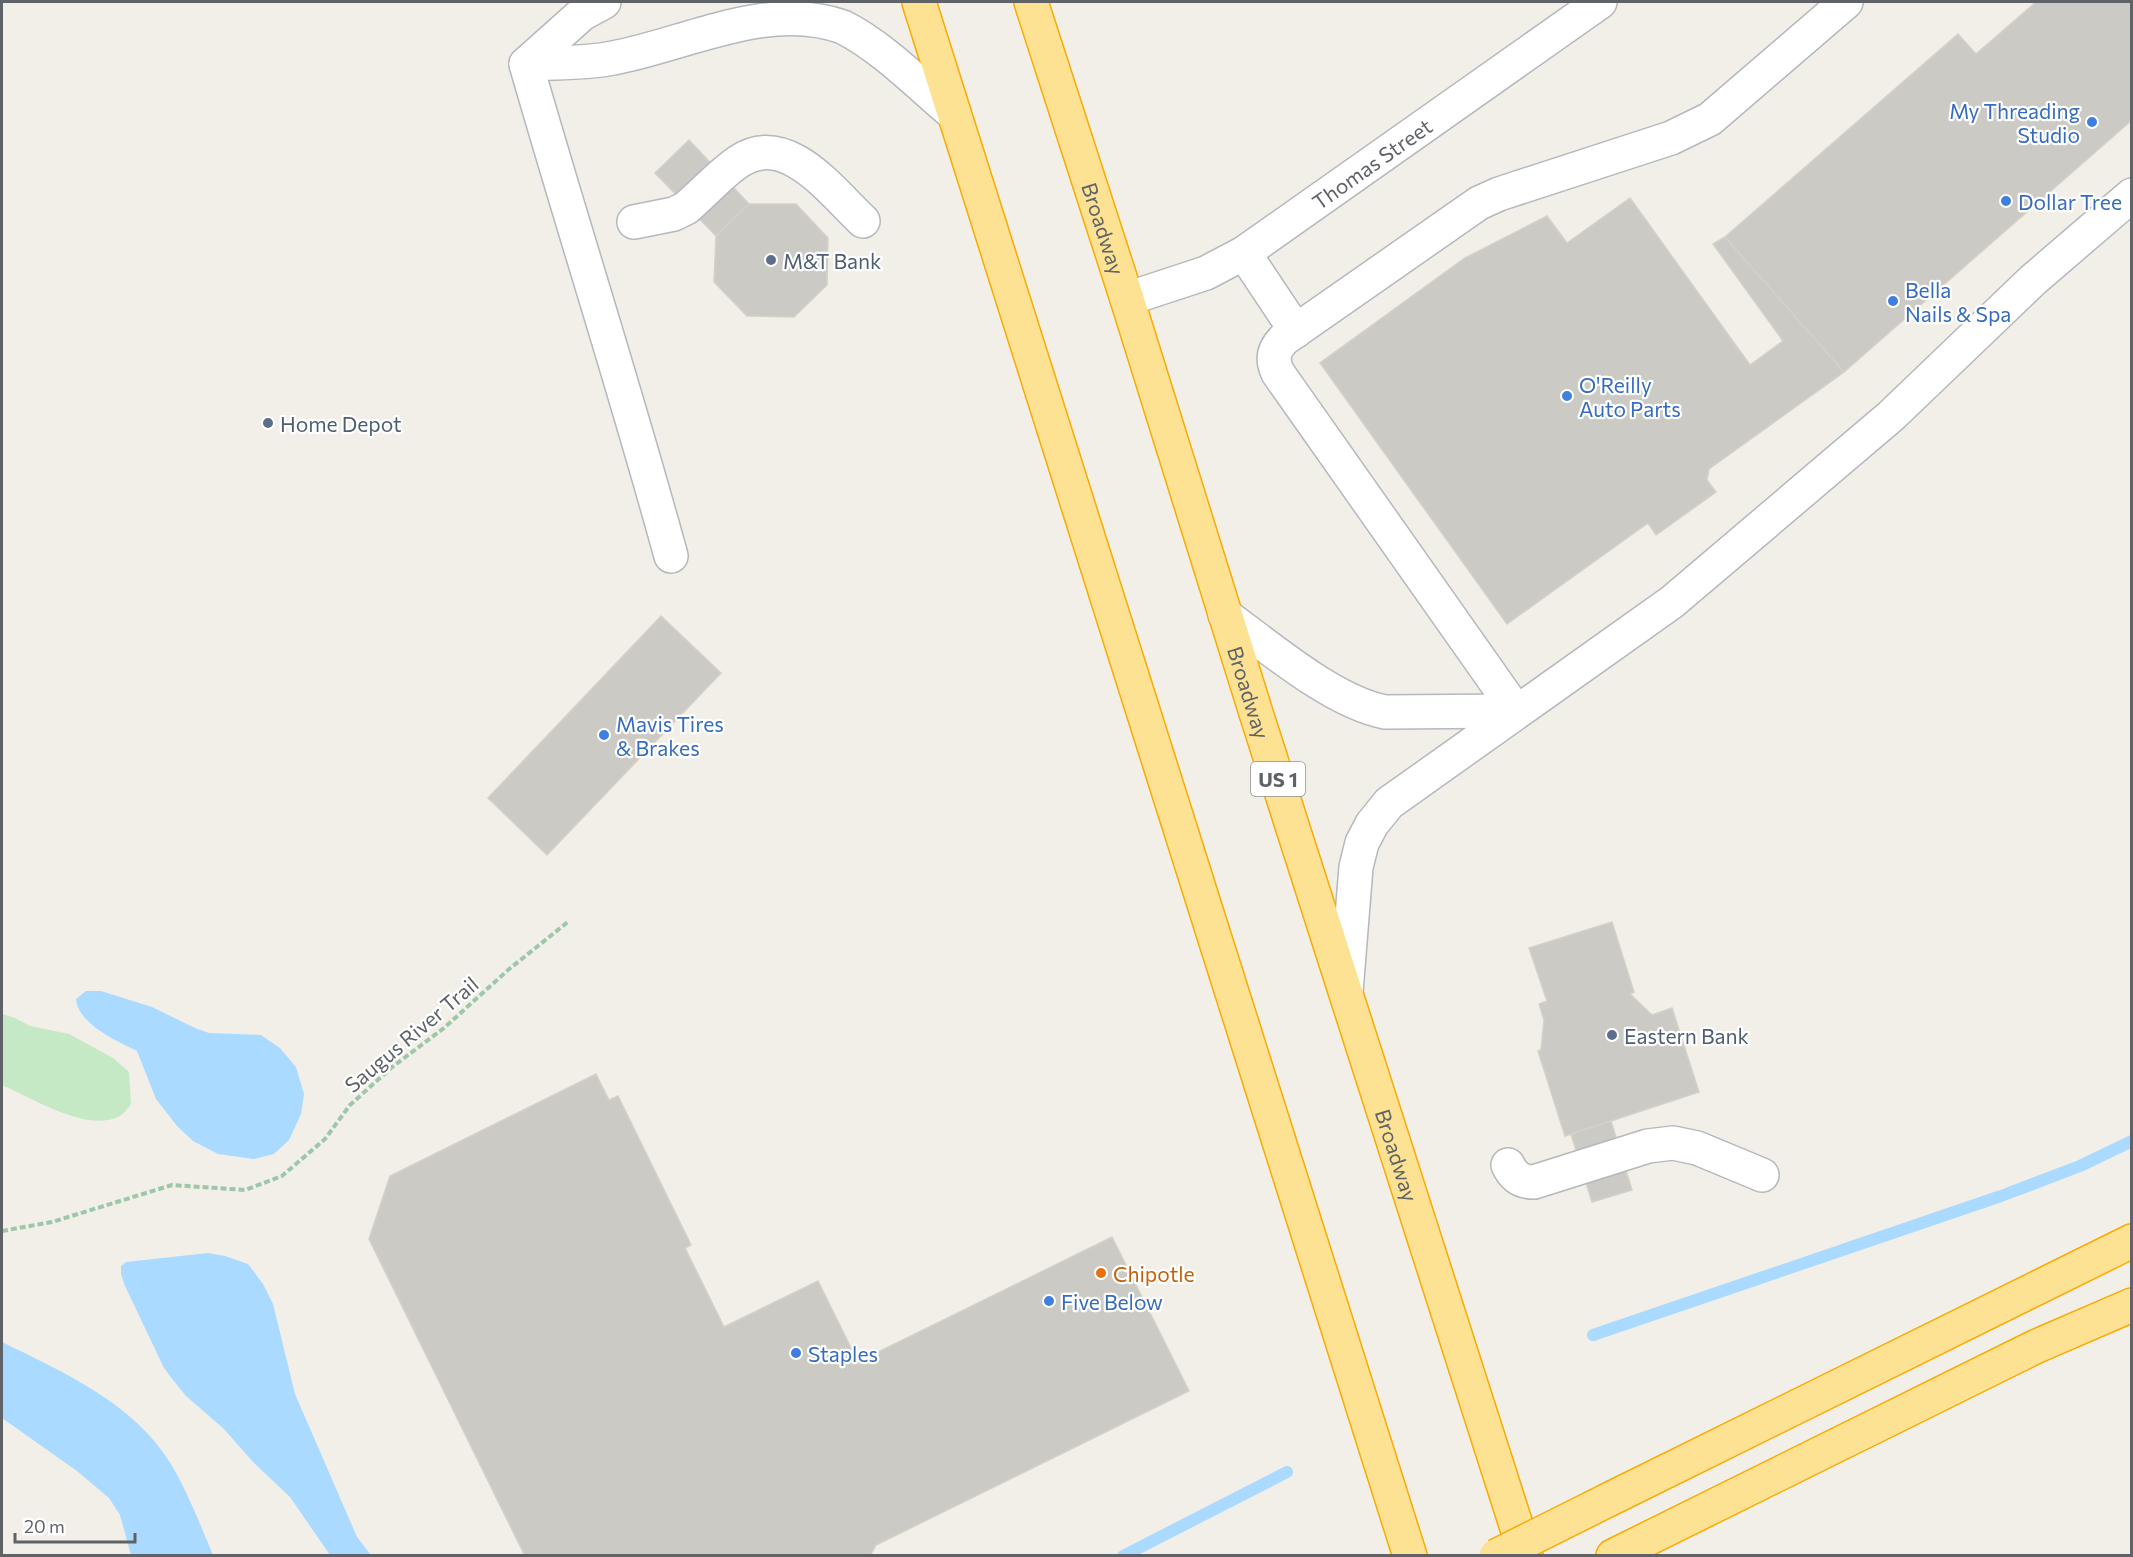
<svg xmlns="http://www.w3.org/2000/svg" width="2133" height="1557" viewBox="0 0 2133 1557" font-family="Commissioner,sans-serif">
	<rect width="100%" height="100%" fill="#f1efe8"/>
	<!-- green -->
	<path fill="#c5e8c5" d="M2,1014L15,1018L30,1026L69,1034L113,1058L129,1072L131,1104C128,1108 123,1115 118,1117C86,1132 32,1098 2,1085Z"/>
	<!-- water -->
	<path fill="#aadaff" d="M86,991H101L152,1007L195,1028L209,1033L261,1035L280,1048L296,1067L304,1094L301,1114L289,1140L274,1154L254,1159L218,1154L193,1141L177,1126L156,1099L137,1051C117,1041 78,1024 76,999Z
		M208,1253L225,1256L248,1264L263,1284L273,1304L295,1394L357,1537L371,1555H330L290,1497L254,1463L223,1428L186,1396L173,1380L164,1368L125,1286L121,1274V1266L126,1262Z
		M2,1342C63,1372 134,1403 171,1464C188,1493 200,1524 213,1555H131L120,1515L109,1498L77,1471L2,1418Z"/>
	<g fill="none" stroke-linecap="round" stroke-linejoin="round">
		<!-- stream -->
		<path stroke="#aadaff" stroke-width="12" d="M1593,1335L2001,1196L2080,1166L2132,1141
			M1123,1556L1287,1472"/>
	</g>
	<!-- building -->
	<path fill="#cccac5" stroke="#d6d1c6" stroke-width="1.5" d="M2036,2H2132V120L1844,372L1725,237L1958,34L1976,54Z
		M689,140L749,204L716,236L655,173Z
		M1630,198L1750,365L1783,341L1713,244L1725,237L1844,372L1709,469L1707,480L1716,492L1656,535L1648,523L1507,624L1320,363L1465,258L1547,216L1567,243Z
		M749,204H796L828,238L827,285L794,317L747,316L714,282L716,236Z
		M661,616L721,673L547,855L488,798Z
		M1612,922L1634,992L1630,994L1652,1015L1672,1008L1699,1092L1565,1136L1538,1051L1541,1050L1544,1020L1539,1004L1547,1001L1529,948Z
		M596,1074L609,1100L618,1096L691,1245L685,1248L724,1327L818,1281L858,1362L1112,1237L1189,1391L876,1545L870,1556H525L369,1239L390,1176Z
		M1611,1121L1632,1190L1592,1202L1571,1134Z"/>
	<g fill="none" stroke-linecap="round" stroke-linejoin="round">
		<defs>
			<g id="minor">
				<path d="M604,2L582,14L526,64C555,62 585,64 613,58C687,44 768,0 843,27C884,48 919,85 954,114"/>
				<path d="M526,64C573,228 626,391 671,556"/>
				<path d="M634,222L674,214L686,208C703,194 719,175 738,162C786,129 831,191 863,221"/>
				<path d="M1244,253L1296,331"/>
				<path id="s1" d="M1127,299L1206,273L1244,253L1600,2"/>
				<path d="M1225,615C1269,647 1333,702 1385,712L1516,711"/>
				<path d="M1516,711L1278,373C1271,359 1274,349 1284,339L1479,203L1499,194L1671,138L1710,119L1846,2"/>
				<path d="M1346,992L1356,867L1362,843L1372,824L1389,803L1672,602L1891,416L2033,280L2132,195"/>
				<path d="M1508,1165C1513,1176 1521,1182 1534,1182L1648,1146L1673,1143L1697,1148L1762,1175"/>
			</g>
			<g id="highway">
				<path d="M919,2L1410,1556"/>
				<path id="s2" d="M1031,2L1127,299L1256,713L1526,1556"/>
				<path d="M1608,1500L2132,1241"/>
				<path d="M1613,1556L2037,1346L2132,1305"/>
			</g>
		</defs>
		<!-- minor casing -->
		<use href="#minor" stroke="#b5b8bc" stroke-width="36"/>
		<!-- highway casing -->
		<use href="#highway" stroke="#f9ab00" stroke-width="36"/>
		<!-- path -->
		<path stroke="#9cc7a9" stroke-width="4" stroke-dasharray="6 3" stroke-linecap="butt" d="M2,1231L52,1222L172,1185L245,1190L282,1176L325,1139L350,1105L391,1068L444,1028L508,970L569,921"/>
		<!-- minor -->
		<use href="#minor" stroke="#fff" stroke-width="33"/>
		<!-- highway -->
		<use href="#highway" stroke="#fde293" stroke-width="33"/>
		<defs>
			<path id="highway-bridge" d="M1496,1556L1608,1500"/>
		</defs>
		<!-- highway-bridge casing -->
		<use href="#highway-bridge" stroke="#f9ab00" stroke-width="36" stroke-linecap="butt"/>
		<!-- highway-bridge -->
		<use href="#highway-bridge" stroke="#fde293" stroke-width="33"/>
	</g>
	<!-- markers -->
	<g fill="#3f7fe0" stroke="#fff" stroke-width="2">
		<circle cx="2092" cy="122" r="6"/>
		<circle cx="2006" cy="201" r="6"/>
		<circle cx="1893" cy="301" r="6"/>
		<circle cx="1567" cy="396" r="6"/>
		<circle cx="604" cy="735" r="6"/>
		<circle cx="1049" cy="1301" r="6"/>
		<circle cx="796" cy="1353" r="6"/>
	</g>
	<g fill="#5c6f8a" stroke="#fff" stroke-width="2">
		<circle cx="771" cy="260" r="6"/>
		<circle cx="268" cy="423" r="6"/>
		<circle cx="1612" cy="1035" r="6"/>
	</g>
	<circle fill="#e8710a" stroke="#fff" stroke-width="2" cx="1101" cy="1273" r="6"/>
	<g text-anchor="middle" dominant-baseline="central" stroke-width="4.5" stroke-linejoin="round" paint-order="stroke">
		<!-- shield labels -->
		<rect fill="#fff" stroke="#8f9295" stroke-width="1.5" x="1251" y="762" width="54" height="34" rx="4.5"/>
		<g font-size="20" font-weight="bold" fill="#5f6368">
			<text x="1278" y="779">US 1</text>
		</g>
		<!-- shop labels -->
		<g font-size="21" fill="#366cbe" stroke="#fff" text-anchor="start">
			<text x="2080" y="110" text-anchor="end">My Threading<tspan x="2080" dy="24">Studio</tspan></text>
			<text x="2018" y="201">Dollar Tree</text>
			<text x="1905" y="289">Bella<tspan x="1905" dy="24">Nails &amp; Spa</tspan></text>
			<text x="1579" y="384">O'Reilly<tspan x="1579" dy="24">Auto Parts</tspan></text>
			<text x="616" y="723">Mavis Tires<tspan x="616" dy="24">&amp; Brakes</tspan></text>
			<text x="1061" y="1301">Five Below</text>
			<text x="808" y="1353">Staples</text>
		</g>
		<!-- street labels -->
		<g font-size="21" fill="#5f6368" stroke="#fff">
			<text stroke="none"><textPath href="#s1" startOffset="282">Thomas Street</textPath></text>
			<text stroke="none"><textPath href="#s2" startOffset="238">Broadway</textPath></text>
			<text stroke="none"><textPath href="#s2" startOffset="724">Broadway</textPath></text>
			<text transform="translate(411 1034) rotate(-40)">Saugus River Trail</text>
			<text stroke="none"><textPath href="#s2" startOffset="1210">Broadway</textPath></text>
		</g>
		<!-- service labels -->
		<g font-size="21" fill="#4e5e75" stroke="#fff" text-anchor="start">
			<text x="783" y="260">M&amp;T Bank</text>
			<text x="280" y="423">Home Depot</text>
			<text x="1624" y="1035">Eastern Bank</text>
		</g>
		<!-- food labels -->
		<g font-size="21" fill="#c56008" stroke="#fff" text-anchor="start">
			<text x="1113" y="1273">Chipotle</text>
		</g>
	</g>
	<!-- border -->
	<rect width="2133" height="1557" fill="none" stroke="#5f6368" stroke-width="6"/>
	<!-- scale -->
	<path d="M15 1533v9h120v-9" fill="none" stroke="#5f6368" stroke-width="3"/>
	<text x="24" y="1533" font-size="18" fill="#5f6368" stroke="#ffffff" stroke-width="4.5" paint-order="stroke">20 m</text>
</svg>
